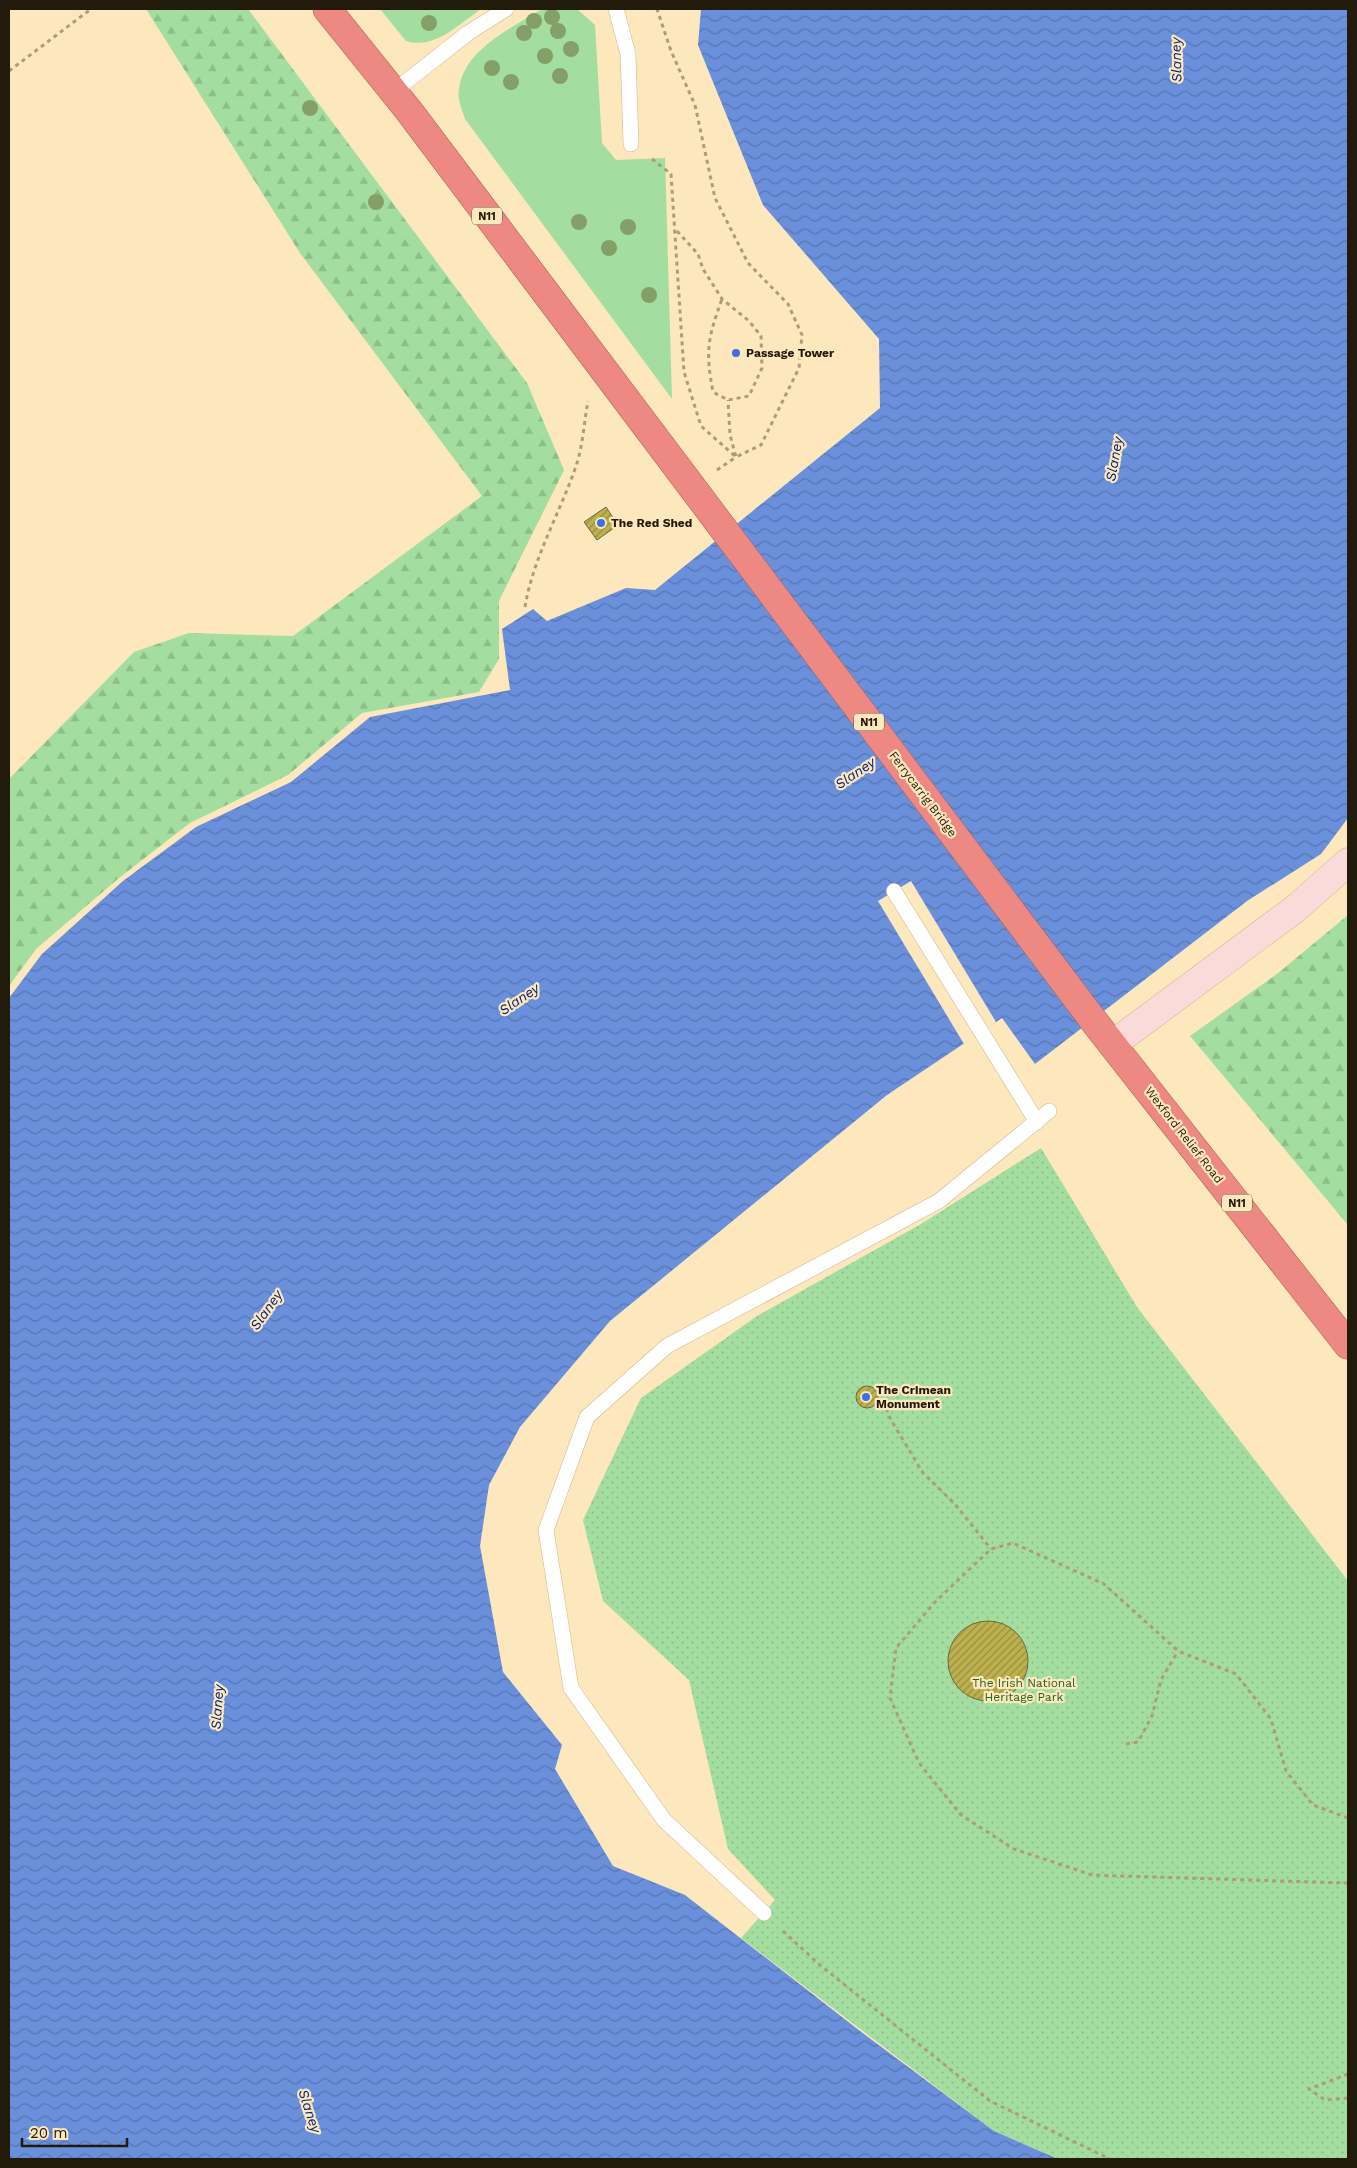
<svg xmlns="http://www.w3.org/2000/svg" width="1357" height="2168" viewBox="0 0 1357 2168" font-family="'Work Sans',sans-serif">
	<defs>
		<pattern id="forest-firs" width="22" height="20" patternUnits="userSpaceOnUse" patternTransform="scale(1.25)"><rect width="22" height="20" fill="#a3dea0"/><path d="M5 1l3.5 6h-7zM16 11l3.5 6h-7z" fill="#8cbe88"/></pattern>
		<pattern id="park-dots" width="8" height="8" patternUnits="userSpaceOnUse" patternTransform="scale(1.25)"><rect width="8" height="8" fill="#a3dea0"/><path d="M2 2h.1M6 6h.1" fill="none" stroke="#8cbe88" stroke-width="1.8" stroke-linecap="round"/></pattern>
		<pattern id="water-waves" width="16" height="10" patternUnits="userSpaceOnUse" patternTransform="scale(1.25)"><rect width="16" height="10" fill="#6a90dc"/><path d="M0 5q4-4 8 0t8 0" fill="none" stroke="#5775b1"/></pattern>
		<pattern id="building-hatch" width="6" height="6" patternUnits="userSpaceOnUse" patternTransform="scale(1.25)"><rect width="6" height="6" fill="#bcb14e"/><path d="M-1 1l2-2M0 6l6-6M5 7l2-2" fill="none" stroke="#988f3f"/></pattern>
	</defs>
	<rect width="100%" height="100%" fill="#fde7bd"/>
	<!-- green -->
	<path fill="#a3dea0" d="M380,9H481C459,24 435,50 406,41Z
		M542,9H577L595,25L602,143L616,160L665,158L672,399L465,119C462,110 457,99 459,89C464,49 512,28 542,9Z"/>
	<!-- forest -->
	<path fill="url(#forest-firs)" d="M146,9H248L527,383L564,470L499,601V659L479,692L362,713L288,775L190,823L119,878L36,949L9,986V779L134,652L189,633L293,636L482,496L300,253Z
		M1348,915V1225L1190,1036L1277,974Z"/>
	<!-- park -->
	<path fill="url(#park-dots)" d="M1041,1148L1137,1307L1348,1581V2159H1058L994,2131L741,1938L775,1900L728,1849L689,1680L603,1601L583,1520L641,1398L757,1316L921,1224Z"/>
	<!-- water -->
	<path fill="url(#water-waves)" d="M701,9H1348V818L1321,854L1247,901L1035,1064L1002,1018L887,1095L610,1321L520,1427L489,1485L480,1546L503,1672L562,1745L555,1769L613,1866L685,1895L860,2031L994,2131L1058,2159H9V998L42,954L123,881L196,827L291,782L370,717L510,690L502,629L533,609L547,621L626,588L655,590L880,408L879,339L763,205L698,45Z"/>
	<!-- pier -->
	<path fill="#fde7bd" d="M911,881L996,1022L964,1044L878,901Z"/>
	<!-- building -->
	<path fill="url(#building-hatch)" stroke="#6d683f" d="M606,507L618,525L597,540L584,522Z
		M856 1397a11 11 0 1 1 22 0a11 11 0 1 1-22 0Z
		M948 1661a40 40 0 1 1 80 0a40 40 0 1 1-80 0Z"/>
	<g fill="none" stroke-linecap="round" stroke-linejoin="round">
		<defs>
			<path id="lane" d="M616,9L628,54L631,144
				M393,92L468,33L506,9
				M894,891L1037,1122
				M764,1913L664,1820L571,1688L546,1530L587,1417L667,1346L939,1201L1049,1111"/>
			<path id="secondary" d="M1113,1044L1295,909L1348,862"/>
			<path id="highway" d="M327,9L409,111L1093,1020L1348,1345"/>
		</defs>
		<!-- lane casing -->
		<use href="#lane" stroke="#ccb78f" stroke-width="16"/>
		<!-- secondary casing -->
		<use href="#secondary" stroke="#ccb78f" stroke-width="29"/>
		<!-- highway casing -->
		<use href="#highway" stroke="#a66259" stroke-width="29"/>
		<!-- path -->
		<path stroke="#ad9c7c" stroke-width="3" stroke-dasharray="4 4" stroke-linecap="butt" d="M9,71L91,9
			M652,159L671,174L684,372L701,426L736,457L761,445L799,368L802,335L788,304L748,263L715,198L695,105L671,51L657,9
			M677,231L698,254L703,269L722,299L749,321L761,336L762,368L749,396L728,400L713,392C705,350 708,338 722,299
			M717,470L736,457L730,435L728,400
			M525,607C533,558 560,513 576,466C583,446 584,422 588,401
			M883,1401L891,1420L923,1473L954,1503L991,1549
			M1126,1744L1138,1742L1152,1716L1161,1680L1178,1651
			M1348,1818L1313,1805L1286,1771L1271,1719L1236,1674L1178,1651L1104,1584L1013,1543L991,1549L935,1602L896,1648L890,1698L919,1763L961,1815L1014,1849L1092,1875L1348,1883
			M783,1931L821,1966L990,2101L1110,2159
			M1348,2074L1309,2089L1325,2100L1348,2098"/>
		<!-- lane -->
		<use href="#lane" stroke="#fff" stroke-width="15"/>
		<!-- secondary -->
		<use href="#secondary" stroke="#fadbda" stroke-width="28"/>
		<!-- highway -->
		<use href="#highway" stroke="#ed8883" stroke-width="28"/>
	</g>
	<!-- trees -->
	<g fill="#849f67">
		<circle cx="552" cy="17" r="8"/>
		<circle cx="534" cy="21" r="8"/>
		<circle cx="429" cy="23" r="8"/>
		<circle cx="558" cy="31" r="8"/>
		<circle cx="524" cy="33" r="8"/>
		<circle cx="571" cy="49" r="8"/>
		<circle cx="545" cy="56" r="8"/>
		<circle cx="492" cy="68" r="8"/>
		<circle cx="560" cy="76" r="8"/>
		<circle cx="511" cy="82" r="8"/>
		<circle cx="310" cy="108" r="8"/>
		<circle cx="376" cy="202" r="8"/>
		<circle cx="579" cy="222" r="8"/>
		<circle cx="628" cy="227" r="8"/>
		<circle cx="609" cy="248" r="8"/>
		<circle cx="649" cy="295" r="8"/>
	</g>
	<!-- markers -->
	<g fill="#3d71e2" stroke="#fde7bd" stroke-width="2">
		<circle cx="736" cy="353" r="5"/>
		<circle cx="601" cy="523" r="5"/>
		<circle cx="866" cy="1397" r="5"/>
	</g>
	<g text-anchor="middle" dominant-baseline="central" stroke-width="4.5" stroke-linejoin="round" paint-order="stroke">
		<!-- shield labels -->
		<g fill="#fde7bd" stroke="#645840" stroke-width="1">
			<rect x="472" y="207.5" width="30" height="17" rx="4"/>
			<rect x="854" y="713.5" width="30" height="17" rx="4"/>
			<rect x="1222" y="1194.5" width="30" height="17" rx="4"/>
		</g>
		<g font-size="11" font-weight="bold" fill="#221a0b">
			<text x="487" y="216">N11</text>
			<text x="869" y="722">N11</text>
			<text x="1237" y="1203">N11</text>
		</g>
		<!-- poi labels -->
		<g font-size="12" font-weight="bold" fill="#221a0b" stroke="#fde7bd" text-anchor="start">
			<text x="746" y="353">Passage Tower</text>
			<text x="611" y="523">The Red Shed</text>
			<text x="876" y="1390">The Crimean<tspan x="876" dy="14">Monument</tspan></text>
		</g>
		<!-- street labels -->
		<g font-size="12" fill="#221a0b" stroke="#fde7bd">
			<text transform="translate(923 794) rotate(53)">Ferrycarrig Bridge</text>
			<text transform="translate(1184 1135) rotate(52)">Wexford Relief Road</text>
		</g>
		<!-- park labels -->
		<g font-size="12" fill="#216421" stroke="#fde7bd">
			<text x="1024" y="1683">The Irish National<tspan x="1024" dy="14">Heritage Park</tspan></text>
		</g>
		<!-- water labels -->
		<g font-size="14" font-style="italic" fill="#02237a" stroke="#fde7bd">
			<text transform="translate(1176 60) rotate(-91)">Slaney</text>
			<text transform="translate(1114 459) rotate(-80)">Slaney</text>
			<text transform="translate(855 773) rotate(-34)">Slaney</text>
			<text transform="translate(519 999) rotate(-34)">Slaney</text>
			<text transform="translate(266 1310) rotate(-55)">Slaney</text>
			<text transform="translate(217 1707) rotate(-86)">Slaney</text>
			<text transform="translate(310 2111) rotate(72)">Slaney</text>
		</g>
	</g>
	<!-- border -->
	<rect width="1357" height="2168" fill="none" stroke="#221a0b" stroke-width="20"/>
	<!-- scale -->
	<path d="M22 2138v8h105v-8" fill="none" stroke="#221a0b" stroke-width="2.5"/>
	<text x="30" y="2138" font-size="15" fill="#221a0b" stroke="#fde7bd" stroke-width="4" paint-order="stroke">20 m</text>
</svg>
